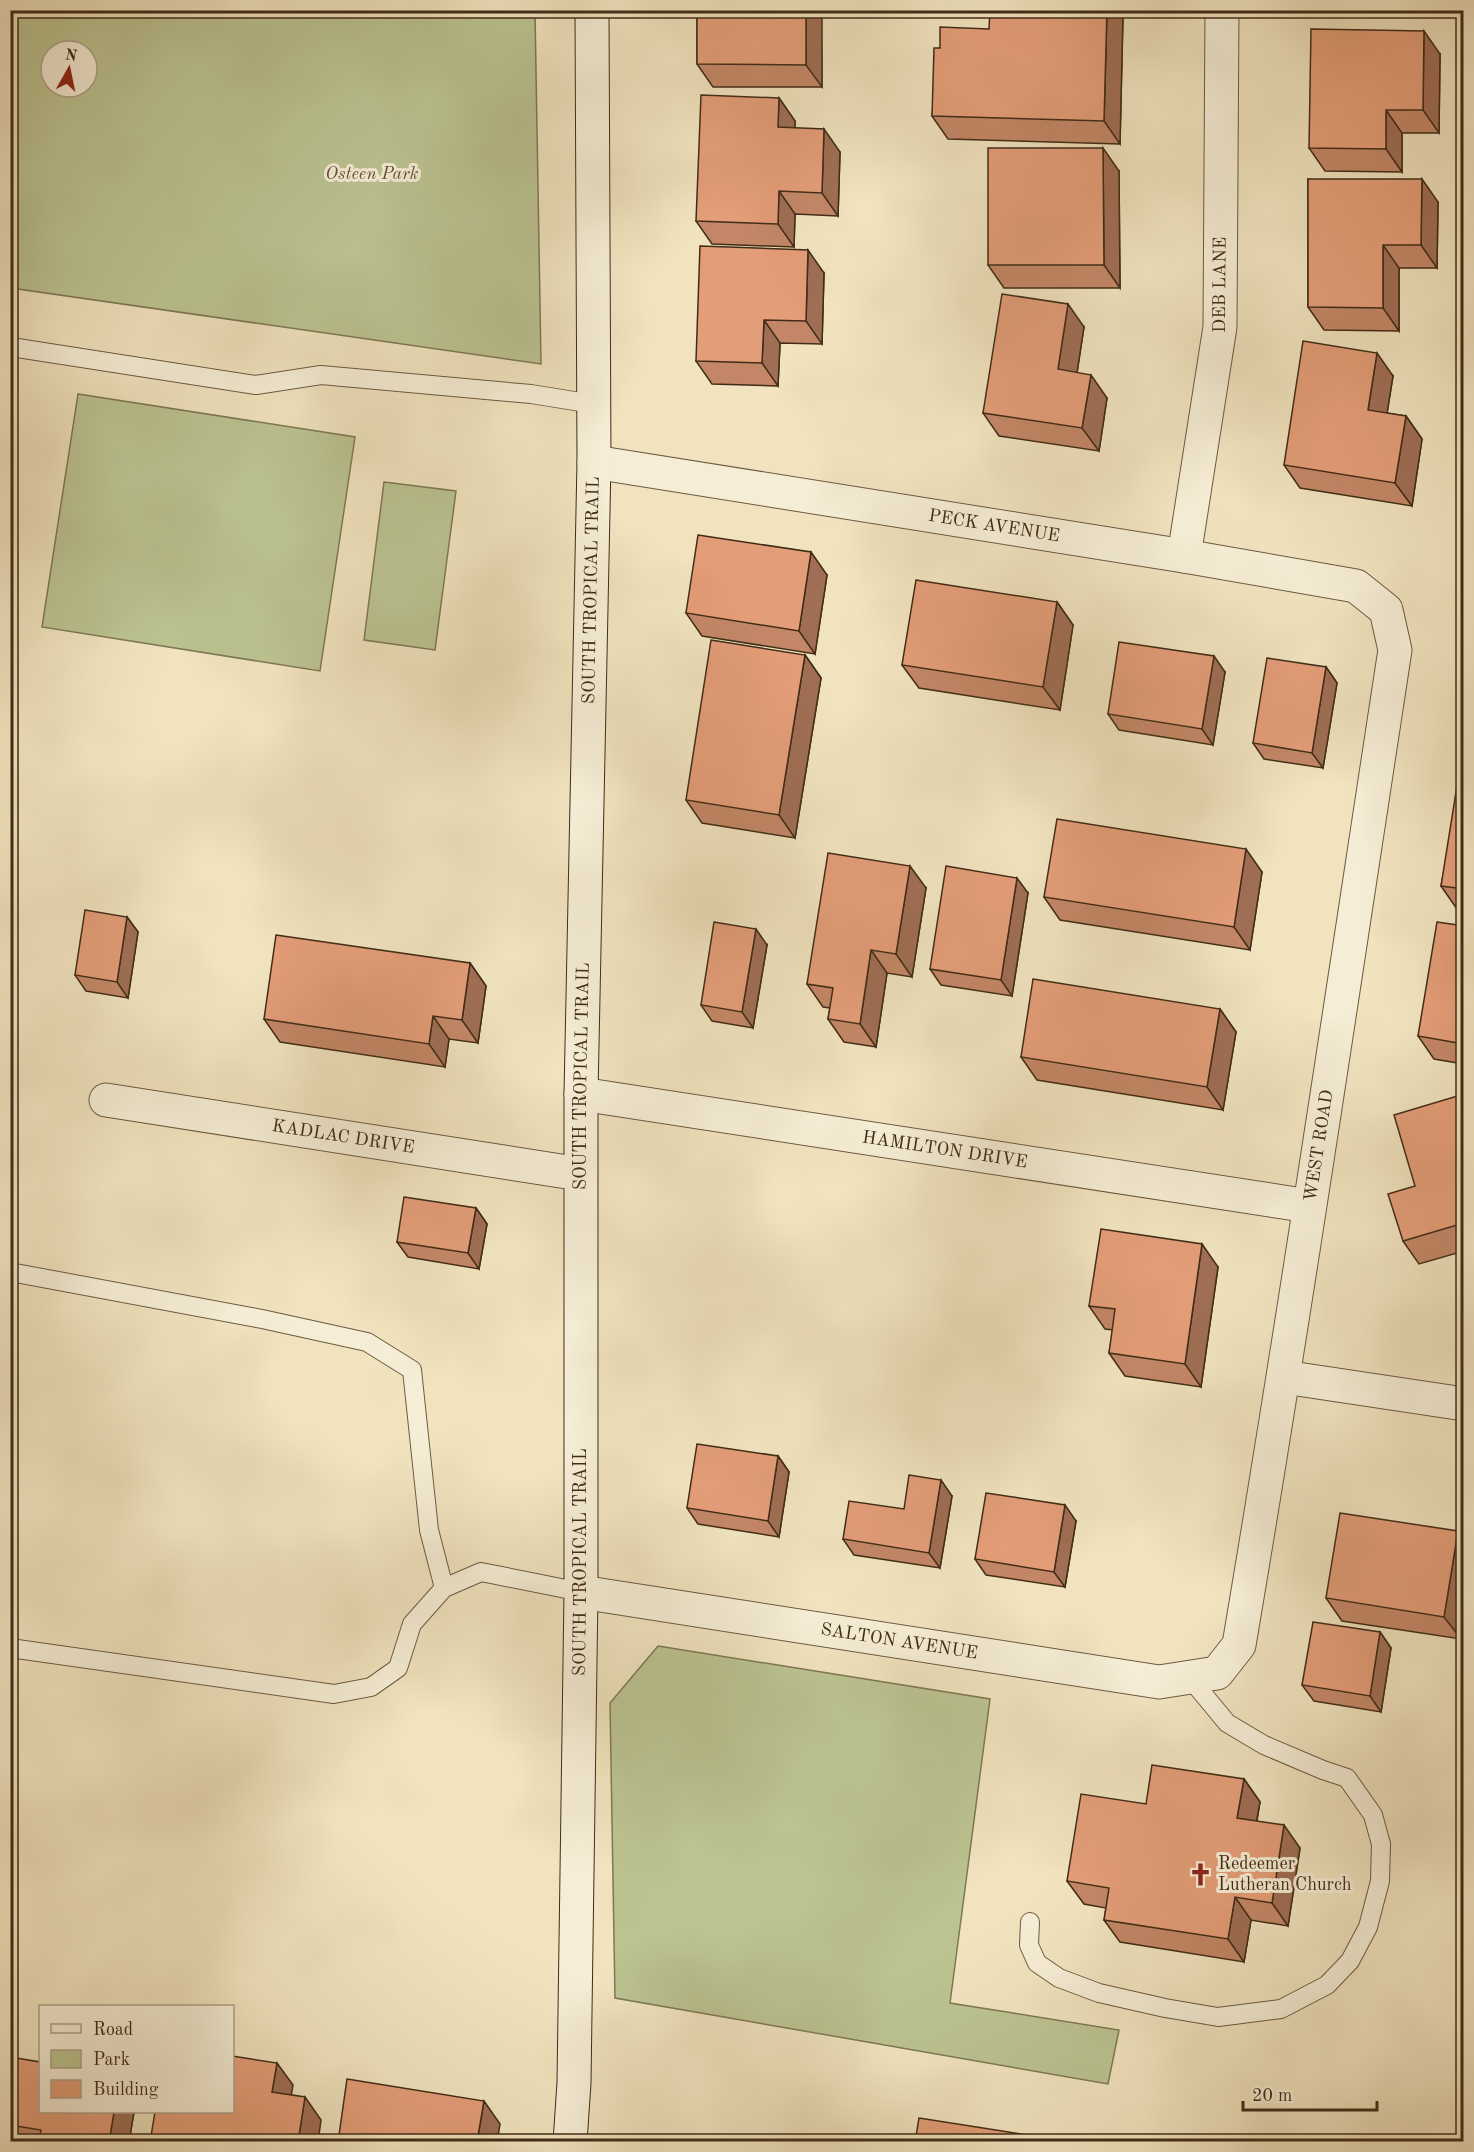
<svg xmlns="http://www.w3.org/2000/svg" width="1474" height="2152" viewBox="0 0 1474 2152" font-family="'Old Standard TT',serif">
	<rect width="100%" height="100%" fill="#f0e3be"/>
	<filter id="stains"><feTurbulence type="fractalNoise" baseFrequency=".00333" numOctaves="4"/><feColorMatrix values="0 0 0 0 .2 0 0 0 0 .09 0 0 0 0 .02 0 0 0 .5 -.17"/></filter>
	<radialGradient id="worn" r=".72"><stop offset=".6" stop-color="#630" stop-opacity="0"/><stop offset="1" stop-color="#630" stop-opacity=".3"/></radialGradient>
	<!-- green -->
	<path fill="#bbc391" stroke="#7e7854" stroke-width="1.5" fill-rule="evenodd" d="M11,10L535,11L541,364L11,288ZM51,51H87V87H51Z
		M78,394L355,437L320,671L42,627Z
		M384,482L456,491L435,650L364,640Z
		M658,1646L990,1699L950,2003L1119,2030L1108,2084L615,1998L610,1703Z"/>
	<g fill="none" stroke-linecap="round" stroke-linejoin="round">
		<defs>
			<path id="lane" d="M10,348L11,347L256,385L321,375L531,394L593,404
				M10,1272L262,1319L367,1342L412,1370L429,1530L444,1588
				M10,1648L334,1694L371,1687L398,1668L412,1624L444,1588L481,1572L581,1592
				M1030,1922L1029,1945L1037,1963L1059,1978L1099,1993L1165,2008L1218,2017L1281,2009L1327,1985L1350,1961L1368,1927L1380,1881L1381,1844L1373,1815L1347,1778L1323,1770L1264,1745L1227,1723L1189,1677"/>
			<g id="street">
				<path id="s1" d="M1184,556L1220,327L1222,10"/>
				<path id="s2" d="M581,1094L1309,1206"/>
				<path id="s3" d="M106,1100L580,1174"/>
				<path d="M1284,1377L1464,1404"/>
				<path id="s4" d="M581,1592L1159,1682L1217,1673L1239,1645C1295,1314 1344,982 1395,650L1386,610L1356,586L1184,556L594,462"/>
			</g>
			<g id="secondary">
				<path id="s5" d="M570,2142L574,2083L581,1592V1094L594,462L592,10"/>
			</g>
		</defs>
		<!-- lane casing -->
		<use href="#lane" stroke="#6d5a41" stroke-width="20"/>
		<!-- street casing -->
		<use href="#street" stroke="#6d5a41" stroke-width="35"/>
		<!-- secondary casing -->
		<use href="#secondary" stroke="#412c17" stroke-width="35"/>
		<!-- lane -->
		<use href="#lane" stroke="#f5edd5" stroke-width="18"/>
		<!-- street -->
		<use href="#street" stroke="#f5edd5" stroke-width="33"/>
		<!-- secondary -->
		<use href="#secondary" stroke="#f5edd5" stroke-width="33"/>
	</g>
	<!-- wall -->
	<path fill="#c38767" stroke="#412c17" stroke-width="1.5" d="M697,10H821L822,87H713L697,64Z
		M1123,15L1120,144L948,139L932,116L940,48L989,29Z
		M1440,54L1439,133H1402V172L1325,171L1309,148Z
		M779,98L795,121V128L840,152L838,216L795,214L794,247L712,244L696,221Z
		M1119,171L1120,288H1004L988,265Z
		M1308,179L1438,202L1437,268H1399V331L1324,330L1308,307Z
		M824,273L822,344L780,343L778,386L712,384L696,361Z
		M1084,327L1077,373L1107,398L1099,451L999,436L983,413Z
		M1393,376L1387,413L1406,416L1422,439L1412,506L1300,488L1284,465Z
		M827,575L815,654L702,636L686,613Z
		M1057,602L1073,625L1060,710L919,688L902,665Z
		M805,655L821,678L795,838L702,823L686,800Z
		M1326,667L1337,683L1323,768L1264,759L1253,743Z
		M1225,672L1213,745L1119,730L1108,714Z
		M1464,768V910L1457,909L1441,886Z
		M1262,872L1250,950L1060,920L1044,897Z
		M926,888L912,977L887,973L876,1047L844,1042L828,1019L830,1008L823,1007L807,984Z
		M1028,893L1012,996L941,985L930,969Z
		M127,917L138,932L128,998L86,991L75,975Z
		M1464,926V1064L1434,1059L1418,1036Z
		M767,945L753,1028L712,1021L701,1005Z
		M470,963L486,986L478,1043L449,1039L445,1067L280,1042L264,1019Z
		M1220,1009L1236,1032L1223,1110L1037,1080L1021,1057Z
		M1464,1094V1251L1419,1264L1403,1241L1415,1186Z
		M476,1208L487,1224L479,1269L408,1257L397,1242Z
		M1218,1267L1201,1387L1125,1376L1109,1353L1113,1330L1105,1329L1089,1306Z
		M778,1456L789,1472L779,1537L698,1524L687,1508Z
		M952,1496L940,1568L854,1555L843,1539L904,1509Z
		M1076,1521L1065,1587L986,1575L975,1559Z
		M1458,1531L1464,1539V1621L1461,1639L1342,1621L1326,1598Z
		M1380,1632L1391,1648L1381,1712L1314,1701L1302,1685Z
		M1244,1779L1260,1802L1257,1821L1300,1848L1288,1926L1251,1920L1244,1962L1120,1942L1104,1920L1106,1908L1084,1904L1067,1881L1146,1804Z
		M10,2057L40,2112H134L129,2142H10Z"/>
	<!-- shaded-wall -->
	<path fill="#9f6e54" stroke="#412c17" stroke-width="1.5" d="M806,10H821L822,11V87L806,65Z
		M1107,10H1120L1123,15L1120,144L1104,121Z
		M1424,31L1440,54L1439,133L1423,110Z
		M779,98L795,121V150L778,127Z
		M1386,110L1402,133V172L1386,149Z
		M824,129L840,152L838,216L822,193Z
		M1103,148L1119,171L1120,288L1104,265Z
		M1422,179L1438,202L1437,268L1421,245Z
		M779,191L795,214L794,247L778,224Z
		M1383,245L1399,268V331L1383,308Z
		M808,250L824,273L822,344L806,321Z
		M1068,304L1084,327L1074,392L1058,369Z
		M764,320L780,343L778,386L762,363Z
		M1377,353L1393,376L1384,432L1368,410Z
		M1091,375L1107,398L1099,451L1082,428Z
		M1406,416L1422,439L1412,506L1395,483Z
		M811,552L827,575L815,654L799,631Z
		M1057,602L1073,625L1060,710L1043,687Z
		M805,655L821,678L795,838L779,815Z
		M1214,656L1225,672L1213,745L1202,729Z
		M1326,667L1337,683L1323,768L1312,753Z
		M1246,849L1262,872L1250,950L1234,927Z
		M910,866L926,888L912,977L896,954Z
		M1017,878L1028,893L1012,996L1001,980Z
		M127,917L138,932L128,998L117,982Z
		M756,929L767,945L753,1028L742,1012Z
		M871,950L887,973L876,1047L860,1024Z
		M470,963L486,986L478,1043L462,1020Z
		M1220,1009L1236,1032L1223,1110L1207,1087Z
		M433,1016L449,1039L445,1067L429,1044Z
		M476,1208L487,1224L479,1269L468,1253Z
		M1202,1244L1218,1267L1201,1387L1185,1364Z
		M778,1456L789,1472L779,1537L768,1521Z
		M941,1480L952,1496L940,1568L929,1553Z
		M1065,1505L1076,1521L1065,1587L1054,1572Z
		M1458,1531L1464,1539V1621L1461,1639L1444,1617Z
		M1380,1632L1391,1648L1381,1712L1370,1696Z
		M1244,1779L1260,1802L1253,1841L1237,1818Z
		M1284,1825L1300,1848L1288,1926L1272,1903Z
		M1235,1897L1251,1920L1244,1962L1228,1939Z
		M277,2063L293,2085L288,2115L272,2092Z
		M305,2097L321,2120L318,2142H298Z
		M484,2101L500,2124L497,2142H477Z
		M114,2112H134L129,2142H109Z
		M1034,2136L1038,2142H1033Z"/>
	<!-- building -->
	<path fill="#e39d78" stroke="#412c17" stroke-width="1.5" d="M697,10H806V65L697,64Z
		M990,10H1107L1104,121L932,116L934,48H940V27L989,29Z
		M1311,29L1424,31L1423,110H1386V149L1309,148Z
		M701,95L779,98L778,127L824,129L822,193L779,191L778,224L696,221Z
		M988,148H1103L1104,265H988Z
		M1308,179H1422L1421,245H1383V308L1308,307Z
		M700,246L808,250L806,321L764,320L762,363L696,361Z
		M1002,294L1068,304L1058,369L1091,375L1082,428L983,413Z
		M1303,341L1377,353L1368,410L1406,416L1395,483L1284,465Z
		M698,535L811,552L799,631L686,613Z
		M916,580L1057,602L1043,687L902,665Z
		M711,640L805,655L779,815L686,800Z
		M1119,642L1214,656L1202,729L1108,714Z
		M1267,658L1326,667L1312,753L1253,743Z
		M1460,767L1464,768V889L1441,886Z
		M1057,819L1246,849L1234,927L1044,897Z
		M828,853L910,866L896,954L871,950L860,1024L828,1019L833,988L807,984Z
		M946,866L1017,878L1001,980L930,969Z
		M85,910L127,917L117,982L75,975Z
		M714,922L756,929L742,1012L701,1005Z
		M1437,922L1464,926V1044L1418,1036Z
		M276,935L470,963L462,1020L433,1016L429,1044L264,1019Z
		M1033,979L1220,1009L1207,1087L1021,1057Z
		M1464,1094V1223L1403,1241L1388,1194L1415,1186L1394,1115Z
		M404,1197L476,1208L468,1253L397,1242Z
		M1101,1229L1202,1244L1185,1364L1109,1353L1115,1309L1089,1306Z
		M697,1444L778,1456L768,1521L687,1508Z
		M909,1475L941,1480L929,1553L843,1539L849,1501L904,1509Z
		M986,1493L1065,1505L1054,1572L975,1559Z
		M1340,1513L1458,1531L1444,1617L1326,1598Z
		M1313,1622L1380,1632L1370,1696L1302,1685Z
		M1152,1765L1244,1779L1237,1818L1284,1825L1272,1903L1235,1897L1228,1939L1104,1920L1109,1888L1067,1881L1081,1794L1146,1804Z
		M232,2056L277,2063L272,2092L305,2097L298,2142H150L155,2112H232Z
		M10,2057L40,2062V2112H114L109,2142H39L41,2130L10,2125Z
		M347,2079L484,2101L477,2142H338Z
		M919,2118L1034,2136L1033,2142H915Z"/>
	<!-- icons -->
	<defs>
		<symbol id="church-bare" viewBox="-9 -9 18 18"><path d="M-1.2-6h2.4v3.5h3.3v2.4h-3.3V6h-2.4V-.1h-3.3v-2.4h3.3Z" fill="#8f2418" stroke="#f5edd5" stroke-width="2.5" paint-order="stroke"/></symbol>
	</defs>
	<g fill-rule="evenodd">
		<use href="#church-bare" x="1184" y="1858" width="33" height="33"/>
	</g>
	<g text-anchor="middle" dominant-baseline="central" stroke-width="6" stroke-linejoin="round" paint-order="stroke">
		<!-- park labels -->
		<g font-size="18" font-style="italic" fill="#605236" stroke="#f5edd5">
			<text x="372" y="174">Osteen Park</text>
		</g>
		<!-- street labels -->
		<g font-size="18" fill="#412c17" stroke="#f5edd5">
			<text stroke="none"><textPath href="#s1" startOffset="274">DEB LANE</textPath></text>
			<text transform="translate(994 526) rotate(9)">PECK AVENUE</text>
			<text stroke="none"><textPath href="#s5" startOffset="1552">SOUTH TROPICAL TRAIL</textPath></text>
			<text stroke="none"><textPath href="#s5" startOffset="1066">SOUTH TROPICAL TRAIL</textPath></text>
			<text stroke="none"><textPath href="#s3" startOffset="240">KADLAC DRIVE</textPath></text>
			<text stroke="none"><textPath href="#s4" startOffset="1185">WEST ROAD</textPath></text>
			<text stroke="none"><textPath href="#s2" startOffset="368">HAMILTON DRIVE</textPath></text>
			<text stroke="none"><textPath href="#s5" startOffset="580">SOUTH TROPICAL TRAIL</textPath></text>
			<text stroke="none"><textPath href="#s4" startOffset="322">SALTON AVENUE</textPath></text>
		</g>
		<!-- poi labels -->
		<g font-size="18" fill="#412c17" stroke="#f5edd5" text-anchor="start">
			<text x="1218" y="1864">Redeemer<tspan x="1218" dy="21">Lutheran Church</tspan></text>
		</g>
	</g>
	<!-- margin -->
	<rect width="1474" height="2152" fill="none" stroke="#f0e3be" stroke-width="36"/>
	<rect x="12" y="12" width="1450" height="2128" fill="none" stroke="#412c17" stroke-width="3"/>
	<rect x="18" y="18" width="1438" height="2116" fill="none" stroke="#412c17" stroke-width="1.5"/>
	<!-- legend -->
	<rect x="39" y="2005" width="195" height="108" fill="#f5edd5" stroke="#ada089" stroke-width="1.5"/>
	<rect x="51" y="2024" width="30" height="9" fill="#f5edd5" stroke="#ada089" stroke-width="1.5"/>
	<text x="93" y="2035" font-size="18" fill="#412c17">Road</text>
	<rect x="51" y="2050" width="30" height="18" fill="#bbc391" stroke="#ada089" stroke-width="1.5"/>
	<text x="93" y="2065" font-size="18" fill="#412c17">Park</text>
	<rect x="51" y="2080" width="30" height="18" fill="#e39d78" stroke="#ada089" stroke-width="1.5"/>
	<text x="93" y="2095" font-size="18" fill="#412c17">Building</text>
	<!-- north arrow -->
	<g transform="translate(69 69) rotate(9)"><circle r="28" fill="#f5edd5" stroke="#ada089" stroke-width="1.5"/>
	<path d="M0-4.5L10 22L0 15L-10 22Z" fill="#8f2418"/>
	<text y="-9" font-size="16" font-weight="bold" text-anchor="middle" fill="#412c17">N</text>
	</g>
	<!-- scale -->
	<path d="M1243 2101v9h134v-9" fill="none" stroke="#412c17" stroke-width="3"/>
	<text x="1252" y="2101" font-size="18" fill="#412c17" stroke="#f5edd5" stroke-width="4.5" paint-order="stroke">20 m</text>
	<rect width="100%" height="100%" filter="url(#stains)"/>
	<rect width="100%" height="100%" fill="url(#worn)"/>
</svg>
